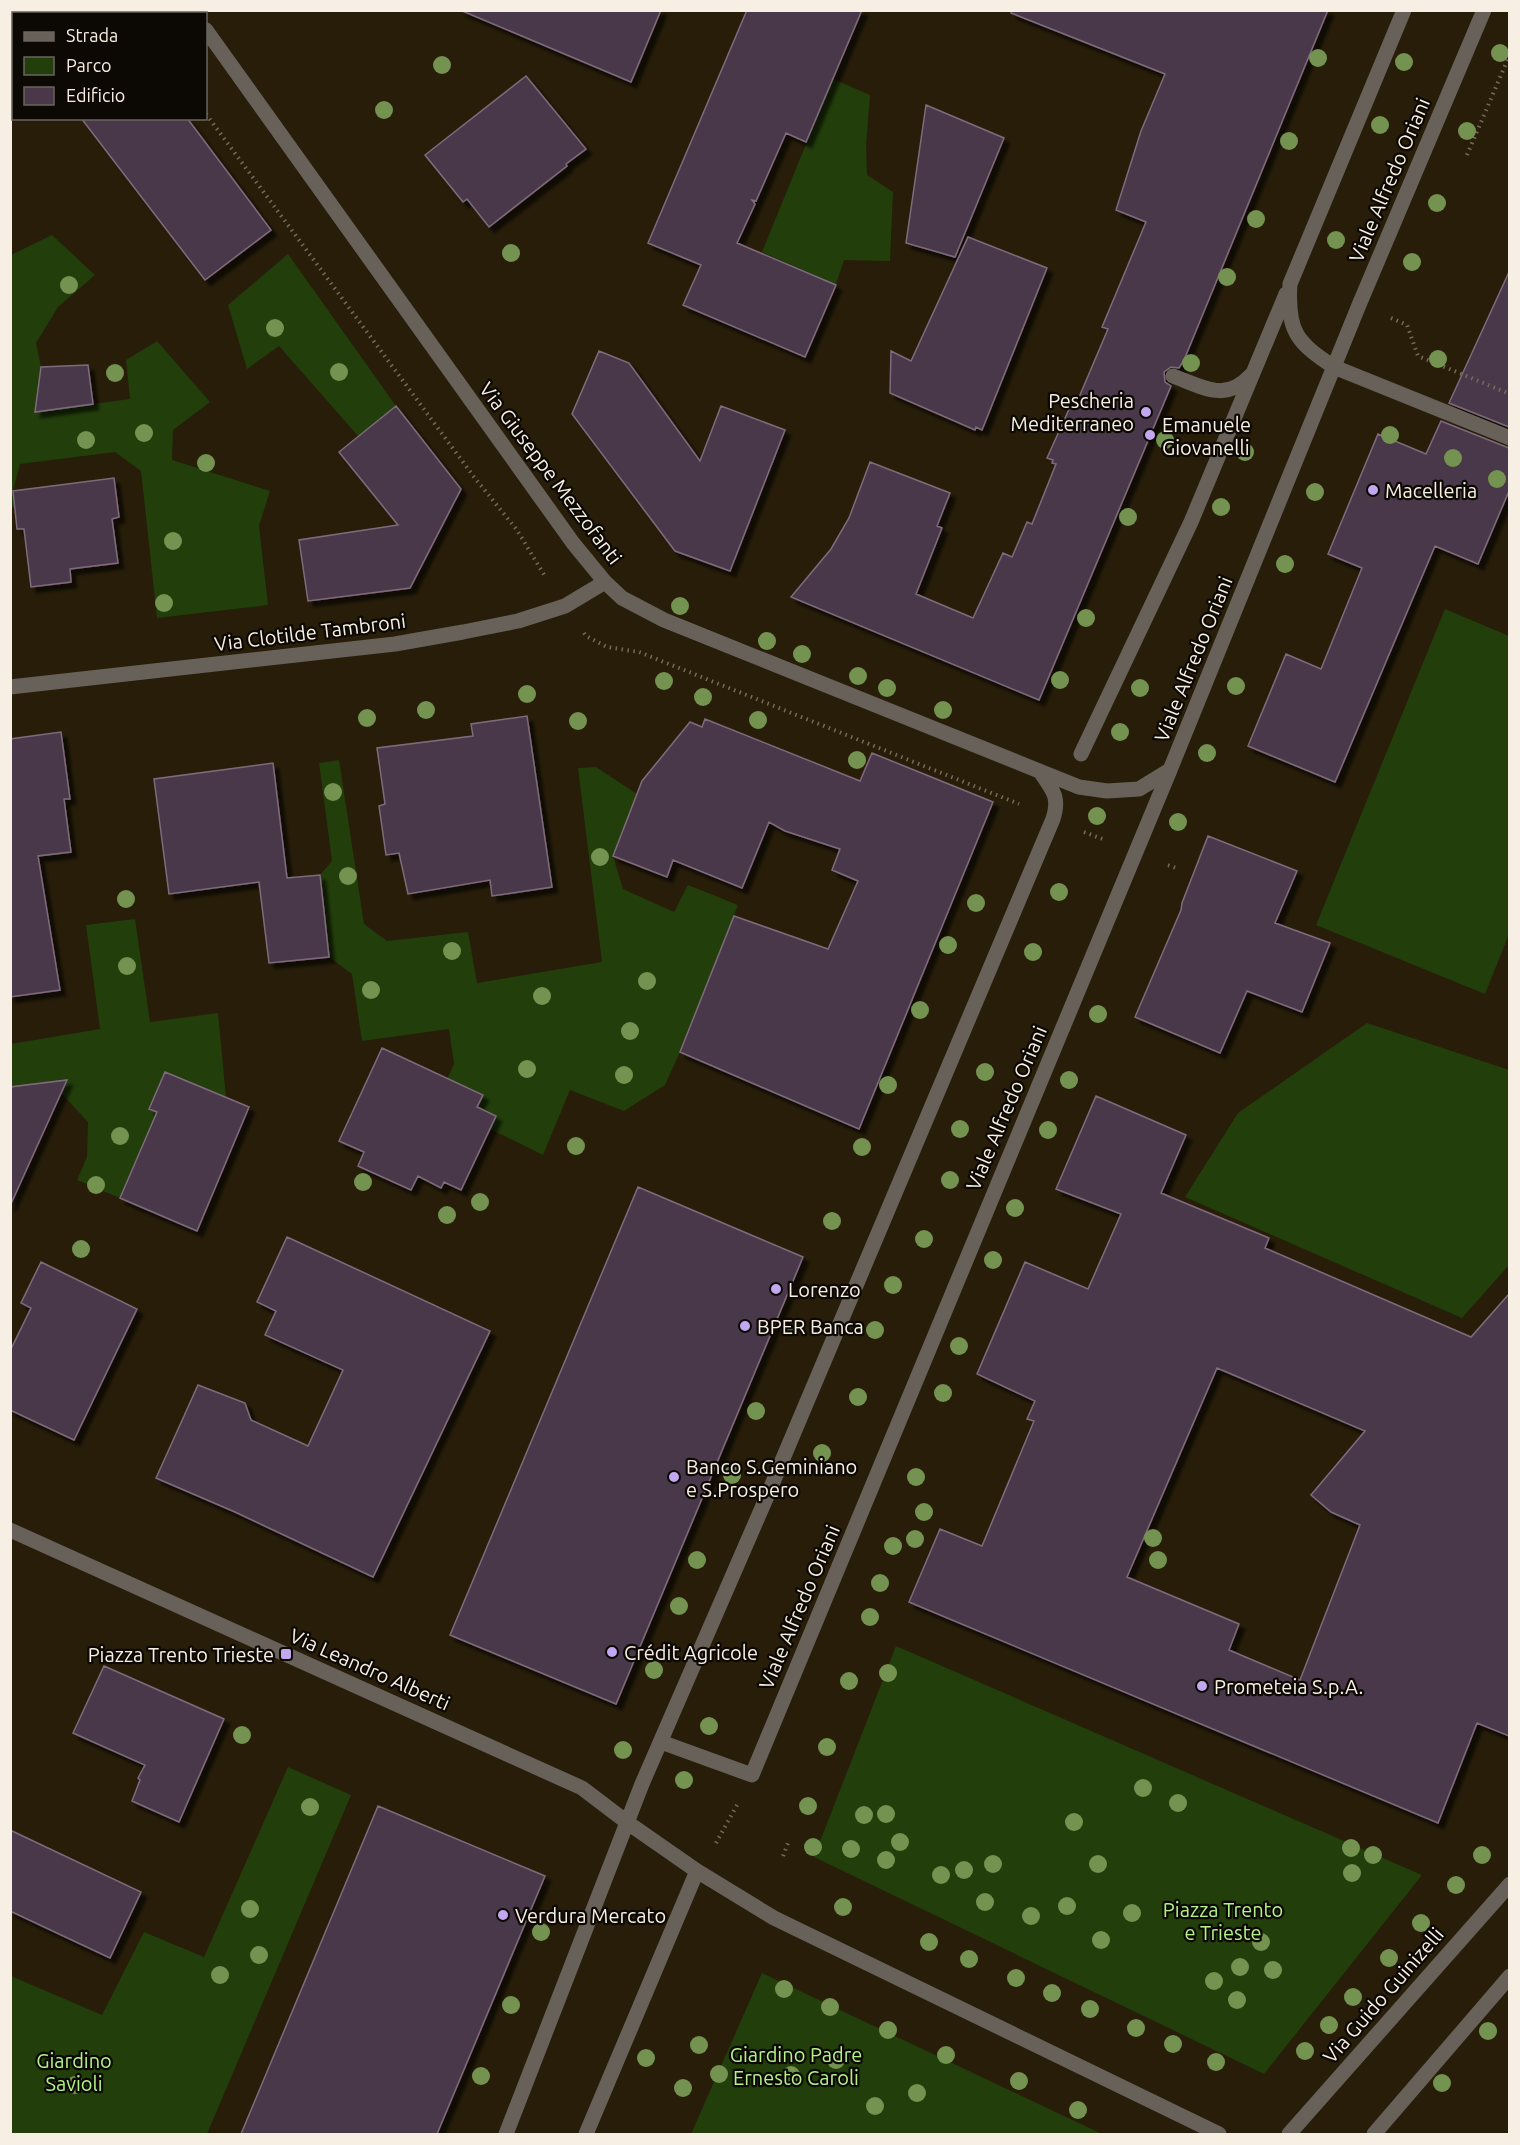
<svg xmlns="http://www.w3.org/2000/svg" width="1520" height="2145" viewBox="0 0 1520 2145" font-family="Ubuntu,sans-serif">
	<defs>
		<filter id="shadow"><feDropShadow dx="5.5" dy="5.5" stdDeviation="1.5" flood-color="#0009"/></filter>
	</defs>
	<rect width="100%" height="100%" fill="#271d09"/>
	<!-- green -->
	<path fill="#223e0b" d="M736,37L870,95L866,146L867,175L893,192L890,261L844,260L834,290L824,279L762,252L824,100L804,91Z
		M52,235L95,275L58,307L36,343L41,367L35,412L130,399L126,360L157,341L210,402L173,430L172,460L270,491L259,526L268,605L157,618L141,471L115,452L20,464L13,491L15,507L11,508V255Z
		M288,254L396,406L358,436L279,346L247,369L228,305Z
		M1445,609L1509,636V934L1485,994L1316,925Z
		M339,760L364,924L387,941L468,932L477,983L602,962L578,768L596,767L637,794L613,856L623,889L674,912L688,885L738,905L680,1052L665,1085L624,1111L570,1090L543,1155L490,1129L496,1117L477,1107L447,1079L454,1064L449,1029L362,1041L352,974L329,957L320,875L332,861L319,763Z
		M135,919L150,1022L218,1013L226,1097L165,1072L150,1108L157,1112L120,1198L77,1180L87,1157L88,1122L61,1093L66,1083L61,1081L11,1087V1044L100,1029L86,925Z
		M1367,1023L1509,1070V1265L1462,1318L1185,1197L1238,1113Z
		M896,1646L1422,1875L1264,2074L814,1857Z
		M288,1767L351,1795L207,2134H11V1976L102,2015L144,1932L204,1957Z
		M762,1973L1102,2134H691Z"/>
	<!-- building -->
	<path fill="#4a3848" stroke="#7f6b7d" stroke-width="1.5" fill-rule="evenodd" filter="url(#shadow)" d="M460,10H661L631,82Z
		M747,10H862L806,142L786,133L756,201L752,200L755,204L737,243L836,285L805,357L683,305L701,265L648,243Z
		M1012,10H1328L1184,360L1179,368L1171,367L1164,372L1165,382L1171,386L1039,700L791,597L831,549L849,518L870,462L950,493L937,526L942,528L916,594L973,618L1003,553L1012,557L1027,522L1032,524L1056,464L1052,463L1053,460L1047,458L1070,407L1074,409L1108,329L1102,327L1146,222L1116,210L1141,131L1165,74L1011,13Z
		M526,76L586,149L566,164L567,166L489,227L467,199L463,202L425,155Z
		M926,105L1004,138L955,257L906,243Z
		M81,118H187L271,230L205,280Z
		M968,237L1047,268L982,430L976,427L975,430L890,393L891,351L911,361Z
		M1509,272V427L1449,403Z
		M599,351L629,363L700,461L721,406L785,430L730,571L675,551L572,414Z
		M88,365L93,404L35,412L41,367Z
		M396,406L461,489L410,588L308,601L299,540L398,525L339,452Z
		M1441,421L1509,448V491L1478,564L1435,546L1335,782L1248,746L1286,654L1321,669L1362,568L1328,554L1378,434L1426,454Z
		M114,478L119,517L112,519L118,563L70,569L71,582L31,587L24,529H17L13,491Z
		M527,716L552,887L492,896L490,880L408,894L399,853L386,855L379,806L385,804L377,748L473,736L471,724Z
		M705,719L860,781L872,753L993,802L859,1129L680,1052L734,916L828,949L858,881L832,870L840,849L785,831L769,822L742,888L673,860L667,877L613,856L642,781L690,722L702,727Z
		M61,732L70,799H64L71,852L38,856L60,990L10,997V739Z
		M273,763L287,878L320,875L329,957L269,963L259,882L169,894L154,779Z
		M1208,836L1297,871L1275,923L1330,943L1302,1012L1247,991L1220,1053L1135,1017L1181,910L1182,903Z
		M382,1048L483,1095L477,1107L496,1116L461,1190L444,1182L441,1188L418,1176L411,1190L358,1166L364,1152L339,1141Z
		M165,1072L249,1107L197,1231L120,1198L157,1112L149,1109Z
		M67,1080L10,1206V1087Z
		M1096,1096L1186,1135L1161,1193L1269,1238L1265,1248L1471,1337L1509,1294V1736L1477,1723L1438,1823L909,1602L940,1529L982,1546L1034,1421L1027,1419L1035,1401L977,1374L1025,1262L1088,1289L1121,1214L1056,1189ZM1217,1368L1365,1431L1311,1495L1331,1512L1360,1525L1300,1680L1229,1650L1239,1624L1127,1577Z
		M638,1187L803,1257L616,1704L450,1635Z
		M287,1237L490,1331L373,1577L235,1512L156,1478L198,1385L245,1403L251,1420L308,1446L343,1370L265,1335L276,1311L257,1302Z
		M41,1262L137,1309L74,1440L10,1410V1351L31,1308L21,1303Z
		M104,1666L224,1719L179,1822L132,1801L140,1780L138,1778L145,1765L73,1733Z
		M378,1806L545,1876L437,2134H241Z
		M10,1830L141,1892L110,1958L10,1911Z"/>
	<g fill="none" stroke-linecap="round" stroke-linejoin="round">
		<!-- path -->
		<path stroke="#756b5a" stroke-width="4" stroke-dasharray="1.5 4.5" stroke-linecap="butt" d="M129,10L131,14
			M206,114L474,477L517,530L546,578
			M1467,155L1510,54
			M1391,318L1407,325L1418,356L1510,394
			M584,633L586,636L607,647L639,652L1019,804
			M1084,832L1105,840
			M1168,865L1176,868
			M716,1843L737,1805
			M783,1856L788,1843"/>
		<!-- minor -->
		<path stroke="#686159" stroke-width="15" d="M192,10L194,14
			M1404,10L1290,284C1287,331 1296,342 1334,367L1510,438
			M206,30L573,543L605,582L622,598L664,620L1079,787L1107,791L1139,789L1170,770
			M1173,376C1203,387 1225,403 1251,375
			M10,687L395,644L463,632L518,621L565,606L605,582
			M1081,754L1191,522L1286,294
			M10,1530L582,1788L628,1823L697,1871L774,1918L1219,2134
			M661,1742L752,1775L1170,770L1359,305L1484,10
			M506,2134L642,1784L768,1494L1053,819C1060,798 1053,790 1041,773
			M586,2134L697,1871
			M1289,2134L1510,1884
			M1374,2134L1510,1976"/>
	</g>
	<!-- trees -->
	<g fill="#749250">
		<circle cx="1500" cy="53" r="9"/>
		<circle cx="1318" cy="58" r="9"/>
		<circle cx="1404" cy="62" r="9"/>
		<circle cx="442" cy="65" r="9"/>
		<circle cx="384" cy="110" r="9"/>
		<circle cx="1380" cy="125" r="9"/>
		<circle cx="1467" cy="131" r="9"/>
		<circle cx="1289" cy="141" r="9"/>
		<circle cx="1437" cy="203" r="9"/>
		<circle cx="1256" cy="219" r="9"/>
		<circle cx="1336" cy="240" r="9"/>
		<circle cx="511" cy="253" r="9"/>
		<circle cx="1412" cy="262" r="9"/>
		<circle cx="1227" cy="277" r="9"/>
		<circle cx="69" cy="285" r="9"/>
		<circle cx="275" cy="328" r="9"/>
		<circle cx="1438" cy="359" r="9"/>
		<circle cx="1191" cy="363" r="9"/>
		<circle cx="339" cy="372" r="9"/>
		<circle cx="115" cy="373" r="9"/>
		<circle cx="144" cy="433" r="9"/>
		<circle cx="1390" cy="435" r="9"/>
		<circle cx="86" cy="440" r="9"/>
		<circle cx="1165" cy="440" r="9"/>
		<circle cx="1245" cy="452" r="9"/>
		<circle cx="1453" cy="458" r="9"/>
		<circle cx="206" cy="463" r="9"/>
		<circle cx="1497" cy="479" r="9"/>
		<circle cx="1315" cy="492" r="9"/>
		<circle cx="1221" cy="507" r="9"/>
		<circle cx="1128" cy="517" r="9"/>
		<circle cx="173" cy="541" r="9"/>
		<circle cx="1285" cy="564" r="9"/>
		<circle cx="164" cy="603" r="9"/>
		<circle cx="680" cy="606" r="9"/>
		<circle cx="1086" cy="618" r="9"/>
		<circle cx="767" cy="641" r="9"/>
		<circle cx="802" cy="654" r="9"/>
		<circle cx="858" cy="676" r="9"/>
		<circle cx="1060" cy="680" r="9"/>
		<circle cx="664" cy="681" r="9"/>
		<circle cx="1236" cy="686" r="9"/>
		<circle cx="887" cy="688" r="9"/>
		<circle cx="1140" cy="688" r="9"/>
		<circle cx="527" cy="694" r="9"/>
		<circle cx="703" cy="697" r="9"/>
		<circle cx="426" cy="710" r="9"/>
		<circle cx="943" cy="710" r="9"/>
		<circle cx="367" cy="718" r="9"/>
		<circle cx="758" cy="720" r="9"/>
		<circle cx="578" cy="721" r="9"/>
		<circle cx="1120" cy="732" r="9"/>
		<circle cx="1207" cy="753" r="9"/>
		<circle cx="857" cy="760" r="9"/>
		<circle cx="333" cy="792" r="9"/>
		<circle cx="1097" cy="816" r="9"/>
		<circle cx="1178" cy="822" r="9"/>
		<circle cx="600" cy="857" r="9"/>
		<circle cx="348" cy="876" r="9"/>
		<circle cx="1059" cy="892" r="9"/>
		<circle cx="126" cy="899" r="9"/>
		<circle cx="976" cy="903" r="9"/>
		<circle cx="948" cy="945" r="9"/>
		<circle cx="452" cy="951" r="9"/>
		<circle cx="1033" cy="952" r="9"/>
		<circle cx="127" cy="966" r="9"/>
		<circle cx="647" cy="981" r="9"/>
		<circle cx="371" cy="990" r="9"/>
		<circle cx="542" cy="996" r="9"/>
		<circle cx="920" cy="1010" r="9"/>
		<circle cx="1098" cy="1014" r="9"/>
		<circle cx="630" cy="1031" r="9"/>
		<circle cx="527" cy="1069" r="9"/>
		<circle cx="985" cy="1072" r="9"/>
		<circle cx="624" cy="1075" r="9"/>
		<circle cx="1069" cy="1080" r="9"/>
		<circle cx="888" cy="1085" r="9"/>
		<circle cx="960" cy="1129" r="9"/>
		<circle cx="1048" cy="1130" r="9"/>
		<circle cx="120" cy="1136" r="9"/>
		<circle cx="576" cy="1146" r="9"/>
		<circle cx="862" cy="1147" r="9"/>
		<circle cx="950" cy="1180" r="9"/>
		<circle cx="363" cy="1182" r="9"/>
		<circle cx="96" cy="1185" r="9"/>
		<circle cx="480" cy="1202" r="9"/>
		<circle cx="1015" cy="1208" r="9"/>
		<circle cx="447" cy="1215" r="9"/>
		<circle cx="832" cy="1221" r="9"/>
		<circle cx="924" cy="1239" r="9"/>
		<circle cx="81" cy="1249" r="9"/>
		<circle cx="993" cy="1260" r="9"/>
		<circle cx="893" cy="1285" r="9"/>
		<circle cx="790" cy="1327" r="9"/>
		<circle cx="875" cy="1330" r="9"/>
		<circle cx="959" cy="1346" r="9"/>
		<circle cx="943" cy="1393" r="9"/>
		<circle cx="858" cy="1397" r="9"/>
		<circle cx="756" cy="1411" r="9"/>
		<circle cx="822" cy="1453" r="9"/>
		<circle cx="732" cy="1475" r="9"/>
		<circle cx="916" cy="1477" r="9"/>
		<circle cx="924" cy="1512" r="9"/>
		<circle cx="1153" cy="1538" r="9"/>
		<circle cx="915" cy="1539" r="9"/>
		<circle cx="893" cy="1546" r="9"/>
		<circle cx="697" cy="1560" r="9"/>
		<circle cx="1158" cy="1560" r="9"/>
		<circle cx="880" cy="1583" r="9"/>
		<circle cx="679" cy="1606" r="9"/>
		<circle cx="870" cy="1617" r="9"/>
		<circle cx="654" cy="1670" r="9"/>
		<circle cx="888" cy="1673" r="9"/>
		<circle cx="849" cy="1681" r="9"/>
		<circle cx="709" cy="1726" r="9"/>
		<circle cx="242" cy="1735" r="9"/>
		<circle cx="827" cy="1747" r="9"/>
		<circle cx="623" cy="1750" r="9"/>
		<circle cx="684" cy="1780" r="9"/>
		<circle cx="1143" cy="1788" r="9"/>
		<circle cx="1178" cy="1803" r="9"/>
		<circle cx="808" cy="1806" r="9"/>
		<circle cx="310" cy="1807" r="9"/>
		<circle cx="886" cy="1814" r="9"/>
		<circle cx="864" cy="1815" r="9"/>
		<circle cx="1074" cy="1822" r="9"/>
		<circle cx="900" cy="1842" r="9"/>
		<circle cx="813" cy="1847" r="9"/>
		<circle cx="1351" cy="1848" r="9"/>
		<circle cx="851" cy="1849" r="9"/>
		<circle cx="1373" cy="1855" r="9"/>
		<circle cx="1482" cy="1855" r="9"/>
		<circle cx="886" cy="1860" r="9"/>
		<circle cx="993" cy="1864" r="9"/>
		<circle cx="1098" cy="1864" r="9"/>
		<circle cx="964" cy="1870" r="9"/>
		<circle cx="1352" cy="1873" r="9"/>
		<circle cx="941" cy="1875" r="9"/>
		<circle cx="1456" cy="1885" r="9"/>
		<circle cx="985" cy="1902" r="9"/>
		<circle cx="1067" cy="1906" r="9"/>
		<circle cx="843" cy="1907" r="9"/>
		<circle cx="250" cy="1909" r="9"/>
		<circle cx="1132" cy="1913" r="9"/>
		<circle cx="1031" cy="1916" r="9"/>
		<circle cx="1421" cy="1923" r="9"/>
		<circle cx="541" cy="1932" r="9"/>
		<circle cx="1101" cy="1940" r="9"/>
		<circle cx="929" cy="1942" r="9"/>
		<circle cx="1261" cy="1942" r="9"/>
		<circle cx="259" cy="1955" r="9"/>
		<circle cx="1389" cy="1958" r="9"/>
		<circle cx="969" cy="1959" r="9"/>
		<circle cx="1240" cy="1967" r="9"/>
		<circle cx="1273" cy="1970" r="9"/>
		<circle cx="220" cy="1975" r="9"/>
		<circle cx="1016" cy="1978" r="9"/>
		<circle cx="1214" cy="1981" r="9"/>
		<circle cx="784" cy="1989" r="9"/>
		<circle cx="1052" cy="1993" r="9"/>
		<circle cx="1353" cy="1997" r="9"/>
		<circle cx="1237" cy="2000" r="9"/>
		<circle cx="511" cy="2005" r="9"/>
		<circle cx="830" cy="2007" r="9"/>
		<circle cx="1090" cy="2009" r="9"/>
		<circle cx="1329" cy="2025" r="9"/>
		<circle cx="1136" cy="2028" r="9"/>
		<circle cx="888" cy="2030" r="9"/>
		<circle cx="1488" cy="2031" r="9"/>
		<circle cx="1173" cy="2044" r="9"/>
		<circle cx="699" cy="2045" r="9"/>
		<circle cx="1305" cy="2051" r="9"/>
		<circle cx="946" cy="2055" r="9"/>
		<circle cx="646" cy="2058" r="9"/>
		<circle cx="836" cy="2060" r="9"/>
		<circle cx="1216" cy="2062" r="9"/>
		<circle cx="719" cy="2074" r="9"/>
		<circle cx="791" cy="2075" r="9"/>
		<circle cx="481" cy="2076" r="9"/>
		<circle cx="1019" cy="2081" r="9"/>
		<circle cx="1442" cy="2083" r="9"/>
		<circle cx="75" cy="2085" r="9"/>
		<circle cx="683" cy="2088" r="9"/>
		<circle cx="917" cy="2093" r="9"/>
		<circle cx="875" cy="2106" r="9"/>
		<circle cx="1078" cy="2110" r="9"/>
	</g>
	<!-- markers -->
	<g fill="#c4a7f1" stroke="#0c0803" stroke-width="2">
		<circle cx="1146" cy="412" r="6"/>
		<circle cx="1150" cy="435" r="6"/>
		<circle cx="1373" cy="490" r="6"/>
		<circle cx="776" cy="1289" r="6"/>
		<circle cx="745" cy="1326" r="6"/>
		<circle cx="674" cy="1477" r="6"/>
		<circle cx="612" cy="1652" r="6"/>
		<rect x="280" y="1648" width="12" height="12" rx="3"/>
		<circle cx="1202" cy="1686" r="6"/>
		<circle cx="503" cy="1915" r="6"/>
	</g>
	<g text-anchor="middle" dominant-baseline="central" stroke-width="4.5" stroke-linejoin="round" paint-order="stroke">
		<!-- street labels -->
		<g font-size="20" fill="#f7efe3" stroke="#0c0803">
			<text transform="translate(1389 180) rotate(-67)">Viale Alfredo Oriani</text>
			<text transform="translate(551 473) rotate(53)">Via Giuseppe Mezzofanti</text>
			<text transform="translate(310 632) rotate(-7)">Via Clotilde Tambroni</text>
			<text transform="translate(1193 659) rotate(-68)">Viale Alfredo Oriani</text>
			<text transform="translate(1006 1108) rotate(-67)">Viale Alfredo Oriani</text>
			<text transform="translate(799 1607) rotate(-67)">Viale Alfredo Oriani</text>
			<text transform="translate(370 1669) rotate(24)">Via Leandro Alberti</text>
			<text transform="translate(1383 1995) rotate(-49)">Via Guido Guinizelli</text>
		</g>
		<!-- poi labels -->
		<g font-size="20" fill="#f7efe3" stroke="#0c0803" text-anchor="start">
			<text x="1134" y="400" text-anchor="end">Pescheria<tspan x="1134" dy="23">Mediterraneo</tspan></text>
			<text x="1162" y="424">Emanuele<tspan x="1162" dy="23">Giovanelli</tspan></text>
			<text x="1385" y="490">Macelleria</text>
			<text x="788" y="1289">Lorenzo</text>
			<text x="757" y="1326">BPER Banca</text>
			<text x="686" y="1466">Banco S.Geminiano<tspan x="686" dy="23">e S.Prospero</tspan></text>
			<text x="624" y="1652">Crédit Agricole</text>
			<text x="274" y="1654" text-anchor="end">Piazza Trento Trieste</text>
			<text x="1214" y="1686">Prometeia S.p.A.</text>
			<text x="515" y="1915">Verdura Mercato</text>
		</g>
		<!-- park labels -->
		<g font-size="20" fill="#b3f28b" stroke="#0c0803">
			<text x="1223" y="1909">Piazza Trento<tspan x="1223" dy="23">e Trieste</tspan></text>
			<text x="796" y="2054">Giardino Padre<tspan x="796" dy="23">Ernesto Caroli</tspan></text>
			<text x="74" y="2060">Giardino<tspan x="74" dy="23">Savioli</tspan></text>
		</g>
	</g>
	<!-- border -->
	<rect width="1520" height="2145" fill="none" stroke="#f7efe3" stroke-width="24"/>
	<!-- legend -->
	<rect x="12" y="12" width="195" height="108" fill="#0c0803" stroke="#6a645d" stroke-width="1.5"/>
	<rect x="24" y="32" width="30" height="9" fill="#686159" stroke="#6a645d" stroke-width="1.5"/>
	<text x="66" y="42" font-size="18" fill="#f7efe3">Strada</text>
	<rect x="24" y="57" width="30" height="18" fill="#223e0b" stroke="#6a645d" stroke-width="1.5"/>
	<text x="66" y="72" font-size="18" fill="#f7efe3">Parco</text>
	<rect x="24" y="87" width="30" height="18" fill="#4a3848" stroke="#6a645d" stroke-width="1.5"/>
	<text x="66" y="102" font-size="18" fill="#f7efe3">Edificio</text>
</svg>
